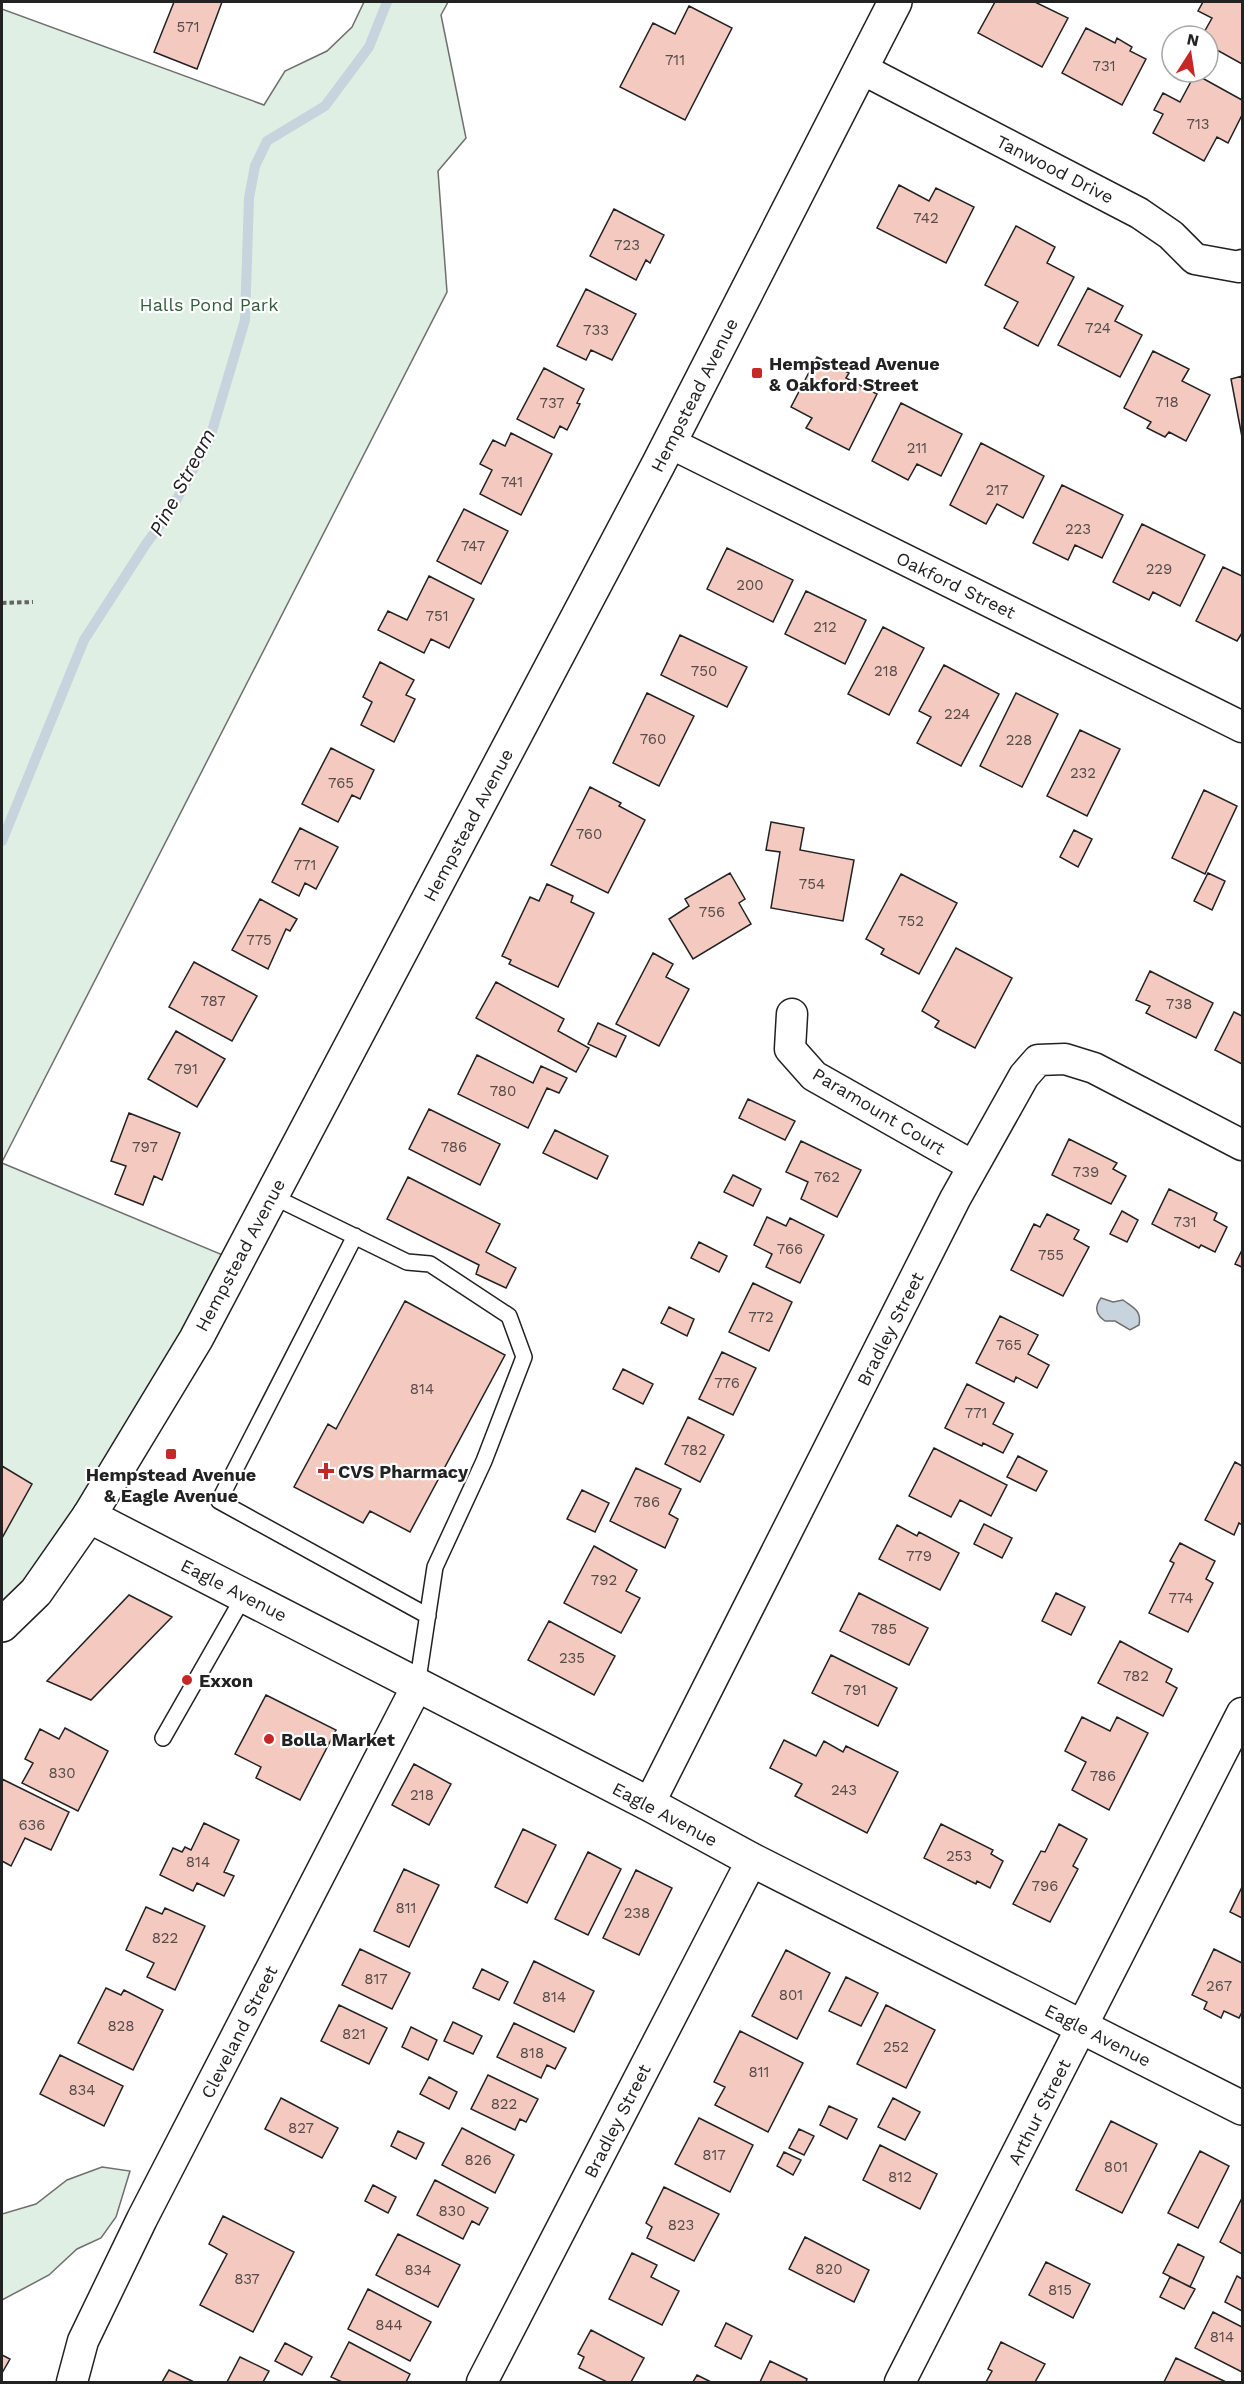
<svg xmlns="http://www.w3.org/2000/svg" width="1244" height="2384" viewBox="0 0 1244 2384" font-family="'Work Sans',sans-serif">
	<rect width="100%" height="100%" fill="#fff"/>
	<!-- green -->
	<path fill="#e0efe3" stroke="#6f6f6f" stroke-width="1.5" d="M364,2H448L441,15L466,138L438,171L447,292L2,1162V9L264,105L285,71L327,51L352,27Z
		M2,1163L242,1263L2,1633Z
		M102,2167L130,2171L116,2217L101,2238L77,2249L49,2275L2,2300V2214L36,2204L67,2180Z"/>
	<!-- water -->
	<path fill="#c7d3dd" stroke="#6f6f6f" stroke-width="1.5" d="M1101,1298L1113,1302L1123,1300C1133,1308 1142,1310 1139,1325L1130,1330L1115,1321H1105C1096,1315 1094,1307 1101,1298Z"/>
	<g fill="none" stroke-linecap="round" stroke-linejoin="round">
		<!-- stream -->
		<path stroke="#c7d3dd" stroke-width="10" d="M2,841L84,640L146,544L171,510L210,438L245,320L249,198L255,166L267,141L325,106L369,47L387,2"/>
	</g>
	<!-- building -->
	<path fill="#f3c9c0" stroke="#222" stroke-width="1.5" d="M174,2H222L197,69L154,52Z
		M995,2H1035L1068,18L1042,67L978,33Z
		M1203,2H1242V64L1208,45V36H1202L1212,18L1198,11Z
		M689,6L732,28L685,120L620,87L653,23L675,34Z
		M1086,28L1115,43L1117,38L1132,47L1130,51L1146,59L1122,105L1062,73Z
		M1195,74L1242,100V115L1228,143L1217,137L1204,161L1153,133L1163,114L1154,110L1163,93L1180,102Z
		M899,185L929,201L936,188L974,207L946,263L877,228Z
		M614,209L664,235L650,263L646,260L636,280L590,256Z
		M1016,226L1055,247L1047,263L1074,277L1038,346L1004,328L1018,302L985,285Z
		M1088,288L1123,306L1115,321L1142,335L1120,377L1058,345Z
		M586,289L636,314L612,360L591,350L586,360L557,346Z
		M1153,351L1189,369L1182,381L1210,395L1186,441L1169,432L1165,437L1147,428L1151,422L1124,408Z
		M817,357L849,373L846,378L877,394L849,450L806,428L812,418L791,407Z
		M544,368L584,389L577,403L580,404L567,430L560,426L554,438L517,419Z
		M1242,376V437L1231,379Z
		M901,403L962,434L941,476L917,464L908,480L872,461Z
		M511,433L552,454L521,515L480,494L492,470L480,464L493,440L505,446Z
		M981,443L1044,476L1023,518L997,504L986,524L950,505Z
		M1062,485L1123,515L1102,558L1075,545L1068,560L1033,543Z
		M464,509L508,531L481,584L437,561Z
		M1142,524L1205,555L1180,606L1153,592L1149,600L1113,582Z
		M727,548L793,580L773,622L707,589Z
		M1223,567L1242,576V633L1237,641L1196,621Z
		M429,576L474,599L449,648L431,639L424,653L378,630L388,611L407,620Z
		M806,591L866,620L845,664L785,634Z
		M883,627L924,648L889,715L848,694Z
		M680,635L747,667L727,707L661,675Z
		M380,662L414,680L406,695L415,699L394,742L361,725L372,702L363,697Z
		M944,665L999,694L961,766L917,743L931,717L919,711Z
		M647,693L694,716L659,786L613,763Z
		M1016,693L1058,714L1022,787L980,766Z
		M1080,730L1120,749L1087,816L1047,796Z
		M331,748L374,770L360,799L352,795L338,822L302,804Z
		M590,787L621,803L619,806L645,820L608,893L551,865Z
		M1204,790L1237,806L1205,874L1172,858Z
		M771,822L804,828L800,850L854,860L843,921L771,908L780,852L766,850Z
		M300,828L338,847L316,889L305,883L299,896L272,882Z
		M1074,830L1092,839L1078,867L1060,857Z
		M730,873L745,899L739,903L751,924L693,959L669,919L689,906L685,899Z
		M1208,873L1225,881L1212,910L1194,901Z
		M901,874L957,903L919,974L881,954L884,949L866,939Z
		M547,884L573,896L571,902L594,913L558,987L509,964L511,960L502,956L530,897L539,901Z
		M260,899L297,919L290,931L286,929L268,969L232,950Z
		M956,948L1012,978L975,1048L935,1027L939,1021L922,1011Z
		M653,953L673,964L666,977L689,989L659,1046L616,1024Z
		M194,962L257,996L232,1041L169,1007Z
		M1150,971L1213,1003L1196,1038L1146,1013L1150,1006L1136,1000Z
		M496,982L564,1019L558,1031L589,1048L576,1072L476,1018Z
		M1234,1012L1242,1016V1064L1215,1050Z
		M598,1023L626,1036L616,1057L588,1044Z
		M176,1031L225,1059L197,1107L148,1079Z
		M477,1055L533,1083L541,1066L567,1078L559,1093L547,1088L528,1128L458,1094Z
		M748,1099L795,1121L785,1140L739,1118Z
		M429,1109L500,1144L480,1185L409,1149Z
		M129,1113L180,1133L162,1180L154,1176L143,1205L115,1194L126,1166L111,1161Z
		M555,1130L608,1156L597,1179L543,1153Z
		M1069,1139L1117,1163L1113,1169L1126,1176L1111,1204L1052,1175Z
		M801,1141L861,1170L837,1217L801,1199L808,1182L786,1172Z
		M733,1175L761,1189L753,1206L724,1192Z
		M408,1177L500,1224L486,1252L516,1268L506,1288L476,1274L479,1265L387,1219Z
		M1169,1189L1217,1213L1214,1220L1227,1227L1215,1252L1201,1245L1199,1248L1152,1224Z
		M1122,1211L1138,1220L1127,1242L1110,1234Z
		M1047,1214L1079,1230L1074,1239L1089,1247L1063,1296L1011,1270L1034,1224L1040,1227Z
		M767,1217L786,1226L790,1218L824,1235L800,1283L766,1267L772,1254L754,1245Z
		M699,1242L727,1256L719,1272L691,1258Z
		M1242,1250V1267L1235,1264Z
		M753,1283L792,1302L769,1351L729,1332Z
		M405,1301L505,1355L410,1532L370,1511L363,1523L294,1487L328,1424L336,1429Z
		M669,1307L694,1319L687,1336L661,1323Z
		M1000,1316L1038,1335L1028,1354L1049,1365L1037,1388L1016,1377L1014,1382L976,1363Z
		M722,1352L756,1368L733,1415L699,1399Z
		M623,1369L653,1384L643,1404L613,1389Z
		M967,1384L1004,1403L993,1424L1013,1434L1003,1453L983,1443L982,1446L945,1428Z
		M688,1417L724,1435L700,1482L665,1464Z
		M934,1448L1007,1485L991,1516L960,1500L951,1517L909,1496Z
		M1018,1456L1047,1471L1036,1491L1007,1477Z
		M1235,1462L1242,1466V1525L1239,1523L1234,1535L1205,1520Z
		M2,1466L32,1484L2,1538Z
		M636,1468L681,1489L669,1514L678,1519L665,1548L610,1521Z
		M582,1490L609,1503L595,1532L567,1519Z
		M984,1524L1012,1538L1002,1558L974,1544Z
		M897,1525L917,1536L919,1532L959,1553L940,1590L879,1559Z
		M1180,1543L1215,1561L1206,1579L1213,1583L1188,1632L1149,1613L1174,1563L1170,1561Z
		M594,1546L637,1570L626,1591L640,1598L621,1633L564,1603Z
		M859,1593L928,1628L909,1665L840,1631Z
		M1056,1593L1085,1607L1071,1635L1042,1621Z
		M129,1595L172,1617L91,1700L47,1681Z
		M549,1621L615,1656L594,1695L528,1660Z
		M1120,1641L1172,1669L1166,1682L1177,1688L1163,1716L1098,1683Z
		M831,1655L897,1688L878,1726L812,1693Z
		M266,1695L336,1730L300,1800L256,1778L261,1767L235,1754Z
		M1082,1717L1110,1731L1117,1717L1148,1733L1109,1810L1072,1790L1086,1762L1065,1751Z
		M65,1728L108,1751L78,1811L22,1783L33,1763L25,1759L40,1729L59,1739Z
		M784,1740L816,1756L824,1741L843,1752L846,1746L898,1772L867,1833L795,1796L802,1784L770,1768Z
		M414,1764L451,1784L429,1825L392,1805Z
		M2,1779L69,1812L51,1850L25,1838L11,1866L2,1861Z
		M204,1823L239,1840L224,1872L234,1876L224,1896L197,1883L193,1891L160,1875L173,1848L182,1852L185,1847L191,1850Z
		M941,1824L993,1850L991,1854L1003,1861L990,1888L977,1881L976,1884L924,1858Z
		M1059,1824L1087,1839L1073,1866L1078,1869L1050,1922L1013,1904L1041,1851L1045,1852Z
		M523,1829L556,1845L527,1903L495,1887Z
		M588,1852L621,1869L588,1935L555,1919Z
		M404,1869L439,1885L409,1947L374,1931Z
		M636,1870L672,1888L639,1955L603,1938Z
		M1242,1887V1918L1230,1912Z
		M146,1907L162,1914L165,1908L205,1926L175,1990L147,1977L154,1963L126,1950Z
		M360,1949L410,1973L392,2009L342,1985Z
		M1214,1949L1242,1963V2012L1239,2018L1224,2011L1221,2018L1204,2009L1207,2002L1192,1995Z
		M786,1950L830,1973L797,2039L752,2016Z
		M534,1961L594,1991L574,2032L514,2003Z
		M482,1969L508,1982L499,2000L473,1988Z
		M846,1977L878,1993L861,2026L829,2011Z
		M106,1988L121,1995L124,1990L163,2010L133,2070L78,2043Z
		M339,2005L387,2028L369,2064L321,2041Z
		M886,2005L935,2030L906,2088L857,2064Z
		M453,2022L482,2036L473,2054L444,2041Z
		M514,2023L566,2048L555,2069L547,2065L541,2078L497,2057Z
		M411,2027L437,2040L428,2060L402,2047Z
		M740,2031L803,2063L768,2132L715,2105L725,2087L714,2082Z
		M60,2055L123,2086L104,2126L40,2094Z
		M488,2075L538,2099L526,2122L520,2119L515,2130L471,2109Z
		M429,2077L457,2092L449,2109L420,2094Z
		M281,2098L338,2128L322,2158L265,2129Z
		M893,2098L920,2112L905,2140L878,2127Z
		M829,2106L857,2119L847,2139L820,2125Z
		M699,2118L753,2145L730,2192L675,2164Z
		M1111,2121L1157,2144L1122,2213L1076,2190Z
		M462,2128L514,2155L495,2193L442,2165Z
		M799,2129L814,2136L804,2155L789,2148Z
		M398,2131L424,2143L416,2159L391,2146Z
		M880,2145L937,2174L920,2209L863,2180Z
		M1200,2151L1229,2166L1198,2228L1168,2213Z
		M784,2152L801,2160L793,2175L777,2166Z
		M435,2180L488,2208L479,2225L472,2221L463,2239L417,2215Z
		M373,2185L396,2197L388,2213L365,2201Z
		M664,2187L719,2214L694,2261L647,2238L652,2227L646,2223Z
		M1242,2198V2254L1220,2242Z
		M223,2216L294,2252L253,2332L200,2305L227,2254L209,2244Z
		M398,2234L460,2265L438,2307L376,2275Z
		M805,2237L869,2270L854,2302L789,2269Z
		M1178,2244L1204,2257L1190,2287L1163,2273Z
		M632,2253L657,2265L651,2277L679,2291L662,2325L609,2299Z
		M1046,2262L1090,2284L1073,2318L1029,2295Z
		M1237,2276L1242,2279V2311L1225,2302Z
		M1170,2277L1195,2289L1184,2309L1160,2297Z
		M368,2289L431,2322L410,2361L348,2329Z
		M1213,2312L1242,2327V2372L1195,2348Z
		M726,2323L752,2336L741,2359L715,2346Z
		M591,2330L644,2358L631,2382H607L579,2368L584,2357L578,2354Z
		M349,2342L410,2374L406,2382H342L331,2377Z
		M1001,2342L1045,2364L1035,2382H986L992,2371L988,2369Z
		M285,2343L312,2357L302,2375L275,2361Z
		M2,2355L10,2359L2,2373Z
		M240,2357L269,2371L263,2382H227Z
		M1176,2358L1226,2382H1164Z
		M770,2361L807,2379L806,2382H760Z
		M169,2370L194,2382H162Z
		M697,2375L711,2382H693Z"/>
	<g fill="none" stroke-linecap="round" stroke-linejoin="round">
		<defs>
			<path id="service" d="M272,1196L407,1262L430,1264L509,1316L524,1357L484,1461L435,1567L417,1686
				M355,1236L219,1501L428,1616
				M163,1738L244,1596"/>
			<path id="minor" d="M862,69L1139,213L1171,235L1195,259L1239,267L1242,265
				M670,443L1242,727
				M792,1014L790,1049L814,1076L973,1166
				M649,1804L955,1199L1024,1076L1038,1060L1065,1059L1094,1068L1242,1145
				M72,2382L83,2341L142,2219L417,1686
				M482,2382L752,1860
				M900,2382L1242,1713"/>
			<path id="tertiary" d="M89,1516L649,1804L752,1860L1242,2108"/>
			<path id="secondary" d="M2,1625L36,1592L89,1516L196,1339L658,465L895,2"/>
		</defs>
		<!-- service casing -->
		<use href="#service" stroke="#222" stroke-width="18"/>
		<!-- minor casing -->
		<use href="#minor" stroke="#222" stroke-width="33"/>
		<!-- tertiary casing -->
		<use href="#tertiary" stroke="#222" stroke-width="36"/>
		<!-- secondary casing -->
		<use href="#secondary" stroke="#222" stroke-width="36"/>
		<!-- path -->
		<path stroke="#646464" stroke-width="4" stroke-dasharray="4.5 3" stroke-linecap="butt" d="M2,603L33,602"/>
		<!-- service -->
		<use href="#service" stroke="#fff" stroke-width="15"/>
		<!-- minor -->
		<use href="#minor" stroke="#fff" stroke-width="30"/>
		<!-- tertiary -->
		<use href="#tertiary" stroke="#fff" stroke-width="33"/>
		<!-- secondary -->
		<use href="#secondary" stroke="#fff" stroke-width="33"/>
	</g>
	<!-- markers -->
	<g fill="#c62828" stroke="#fff" stroke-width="2">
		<rect x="751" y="367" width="12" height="12" rx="3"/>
		<rect x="165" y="1448" width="12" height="12" rx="3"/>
		<path d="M323 1462h6v6h6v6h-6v6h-6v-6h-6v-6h6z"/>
		<circle cx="187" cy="1680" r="6"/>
		<circle cx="269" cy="1739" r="6"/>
	</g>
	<g text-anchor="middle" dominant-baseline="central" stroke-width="4.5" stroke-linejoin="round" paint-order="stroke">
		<!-- number labels -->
		<g font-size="15" fill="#564c4a">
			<text x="188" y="27">571</text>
			<text x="675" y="60">711</text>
			<text x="1104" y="66">731</text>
			<text x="1198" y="124">713</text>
			<text x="926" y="218">742</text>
			<text x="627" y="245">723</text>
			<text x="1098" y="328">724</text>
			<text x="596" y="330">733</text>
			<text x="1167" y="402">718</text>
			<text x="552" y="403">737</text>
			<text x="917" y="448">211</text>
			<text x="512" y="482">741</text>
			<text x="997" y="490">217</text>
			<text x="1078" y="529">223</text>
			<text x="473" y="546">747</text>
			<text x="1159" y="569">229</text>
			<text x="750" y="585">200</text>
			<text x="437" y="616">751</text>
			<text x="825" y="627">212</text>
			<text x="704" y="671">750</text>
			<text x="886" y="671">218</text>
			<text x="957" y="714">224</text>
			<text x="653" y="739">760</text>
			<text x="1019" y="740">228</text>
			<text x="1083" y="773">232</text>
			<text x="341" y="783">765</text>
			<text x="589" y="834">760</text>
			<text x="305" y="865">771</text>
			<text x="812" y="884">754</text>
			<text x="712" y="912">756</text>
			<text x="911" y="921">752</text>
			<text x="259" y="940">775</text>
			<text x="213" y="1001">787</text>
			<text x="1179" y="1004">738</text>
			<text x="186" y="1069">791</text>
			<text x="503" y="1091">780</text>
			<text x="145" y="1147">797</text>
			<text x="454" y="1147">786</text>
			<text x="1086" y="1172">739</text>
			<text x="827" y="1177">762</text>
			<text x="1185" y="1222">731</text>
			<text x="790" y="1249">766</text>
			<text x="1051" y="1255">755</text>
			<text x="761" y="1317">772</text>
			<text x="1009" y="1345">765</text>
			<text x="727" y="1383">776</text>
			<text x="422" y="1389">814</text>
			<text x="976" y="1413">771</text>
			<text x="694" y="1450">782</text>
			<text x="647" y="1502">786</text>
			<text x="919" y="1556">779</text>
			<text x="604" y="1580">792</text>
			<text x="1181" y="1598">774</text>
			<text x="884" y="1629">785</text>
			<text x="572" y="1658">235</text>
			<text x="1136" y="1676">782</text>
			<text x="855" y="1690">791</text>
			<text x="62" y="1773">830</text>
			<text x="1103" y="1776">786</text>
			<text x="844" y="1790">243</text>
			<text x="422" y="1795">218</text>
			<text x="32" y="1825">636</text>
			<text x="959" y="1856">253</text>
			<text x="198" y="1862">814</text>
			<text x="1045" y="1886">796</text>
			<text x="406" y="1908">811</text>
			<text x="637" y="1913">238</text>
			<text x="165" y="1938">822</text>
			<text x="376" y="1979">817</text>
			<text x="1219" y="1986">267</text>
			<text x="791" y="1995">801</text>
			<text x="554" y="1997">814</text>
			<text x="121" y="2026">828</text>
			<text x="354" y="2034">821</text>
			<text x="896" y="2047">252</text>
			<text x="532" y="2053">818</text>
			<text x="759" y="2072">811</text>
			<text x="82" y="2090">834</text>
			<text x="504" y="2104">822</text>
			<text x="301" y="2128">827</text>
			<text x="714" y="2155">817</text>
			<text x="478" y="2160">826</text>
			<text x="1116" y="2167">801</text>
			<text x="900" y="2177">812</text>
			<text x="452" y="2211">830</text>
			<text x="681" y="2225">823</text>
			<text x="829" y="2269">820</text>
			<text x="418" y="2270">834</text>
			<text x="247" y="2279">837</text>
			<text x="1060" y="2290">815</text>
			<text x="389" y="2325">844</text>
			<text x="1222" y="2337">814</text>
		</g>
		<!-- street labels -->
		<g font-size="18" fill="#222" stroke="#fff">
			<text transform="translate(1055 169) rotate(27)">Tanwood Drive</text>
			<text transform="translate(694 395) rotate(-63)">Hempstead Avenue</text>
			<text transform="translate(956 585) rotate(26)">Oakford Street</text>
			<text transform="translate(468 825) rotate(-62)">Hempstead Avenue</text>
			<text transform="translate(879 1111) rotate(31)">Paramount Court</text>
			<text transform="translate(240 1255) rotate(-62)">Hempstead Avenue</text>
			<text transform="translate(890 1329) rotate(-63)">Bradley Street</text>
			<text transform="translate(234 1590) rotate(27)">Eagle Avenue</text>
			<text transform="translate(665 1814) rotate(28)">Eagle Avenue</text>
			<text transform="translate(239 2032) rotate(-63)">Cleveland Street</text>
			<text transform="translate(1098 2035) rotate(27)">Eagle Avenue</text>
			<text transform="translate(1039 2112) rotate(-63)">Arthur Street</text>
			<text transform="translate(617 2121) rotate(-63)">Bradley Street</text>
		</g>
		<!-- park labels -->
		<g font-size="18" fill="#2f5e38" stroke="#fff">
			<text x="209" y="304">Halls Pond Park</text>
		</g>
		<!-- poi labels -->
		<g font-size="18" font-weight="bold" fill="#222" stroke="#fff" text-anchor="start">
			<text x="769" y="363">Hempstead Avenue<tspan x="769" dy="21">&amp; Oakford Street</tspan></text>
			<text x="338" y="1471">CVS Pharmacy</text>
			<text x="171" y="1474" text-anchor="middle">Hempstead Avenue<tspan x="171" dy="21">&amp; Eagle Avenue</tspan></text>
			<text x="199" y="1680">Exxon</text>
			<text x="281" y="1739">Bolla Market</text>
		</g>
		<!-- water labels -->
		<g font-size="20" font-style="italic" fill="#222" stroke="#fff">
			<text transform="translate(182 482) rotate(-62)">Pine Stream</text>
		</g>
	</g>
	<!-- border -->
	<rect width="1244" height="2384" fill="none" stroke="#222222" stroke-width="6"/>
	<!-- north arrow -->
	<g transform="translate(1190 54) rotate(12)"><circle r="28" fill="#ffffff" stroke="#a7a7a7" stroke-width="1.5"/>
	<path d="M0-4.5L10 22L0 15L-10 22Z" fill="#c62828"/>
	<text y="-9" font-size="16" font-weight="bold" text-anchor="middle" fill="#222222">N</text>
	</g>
</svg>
